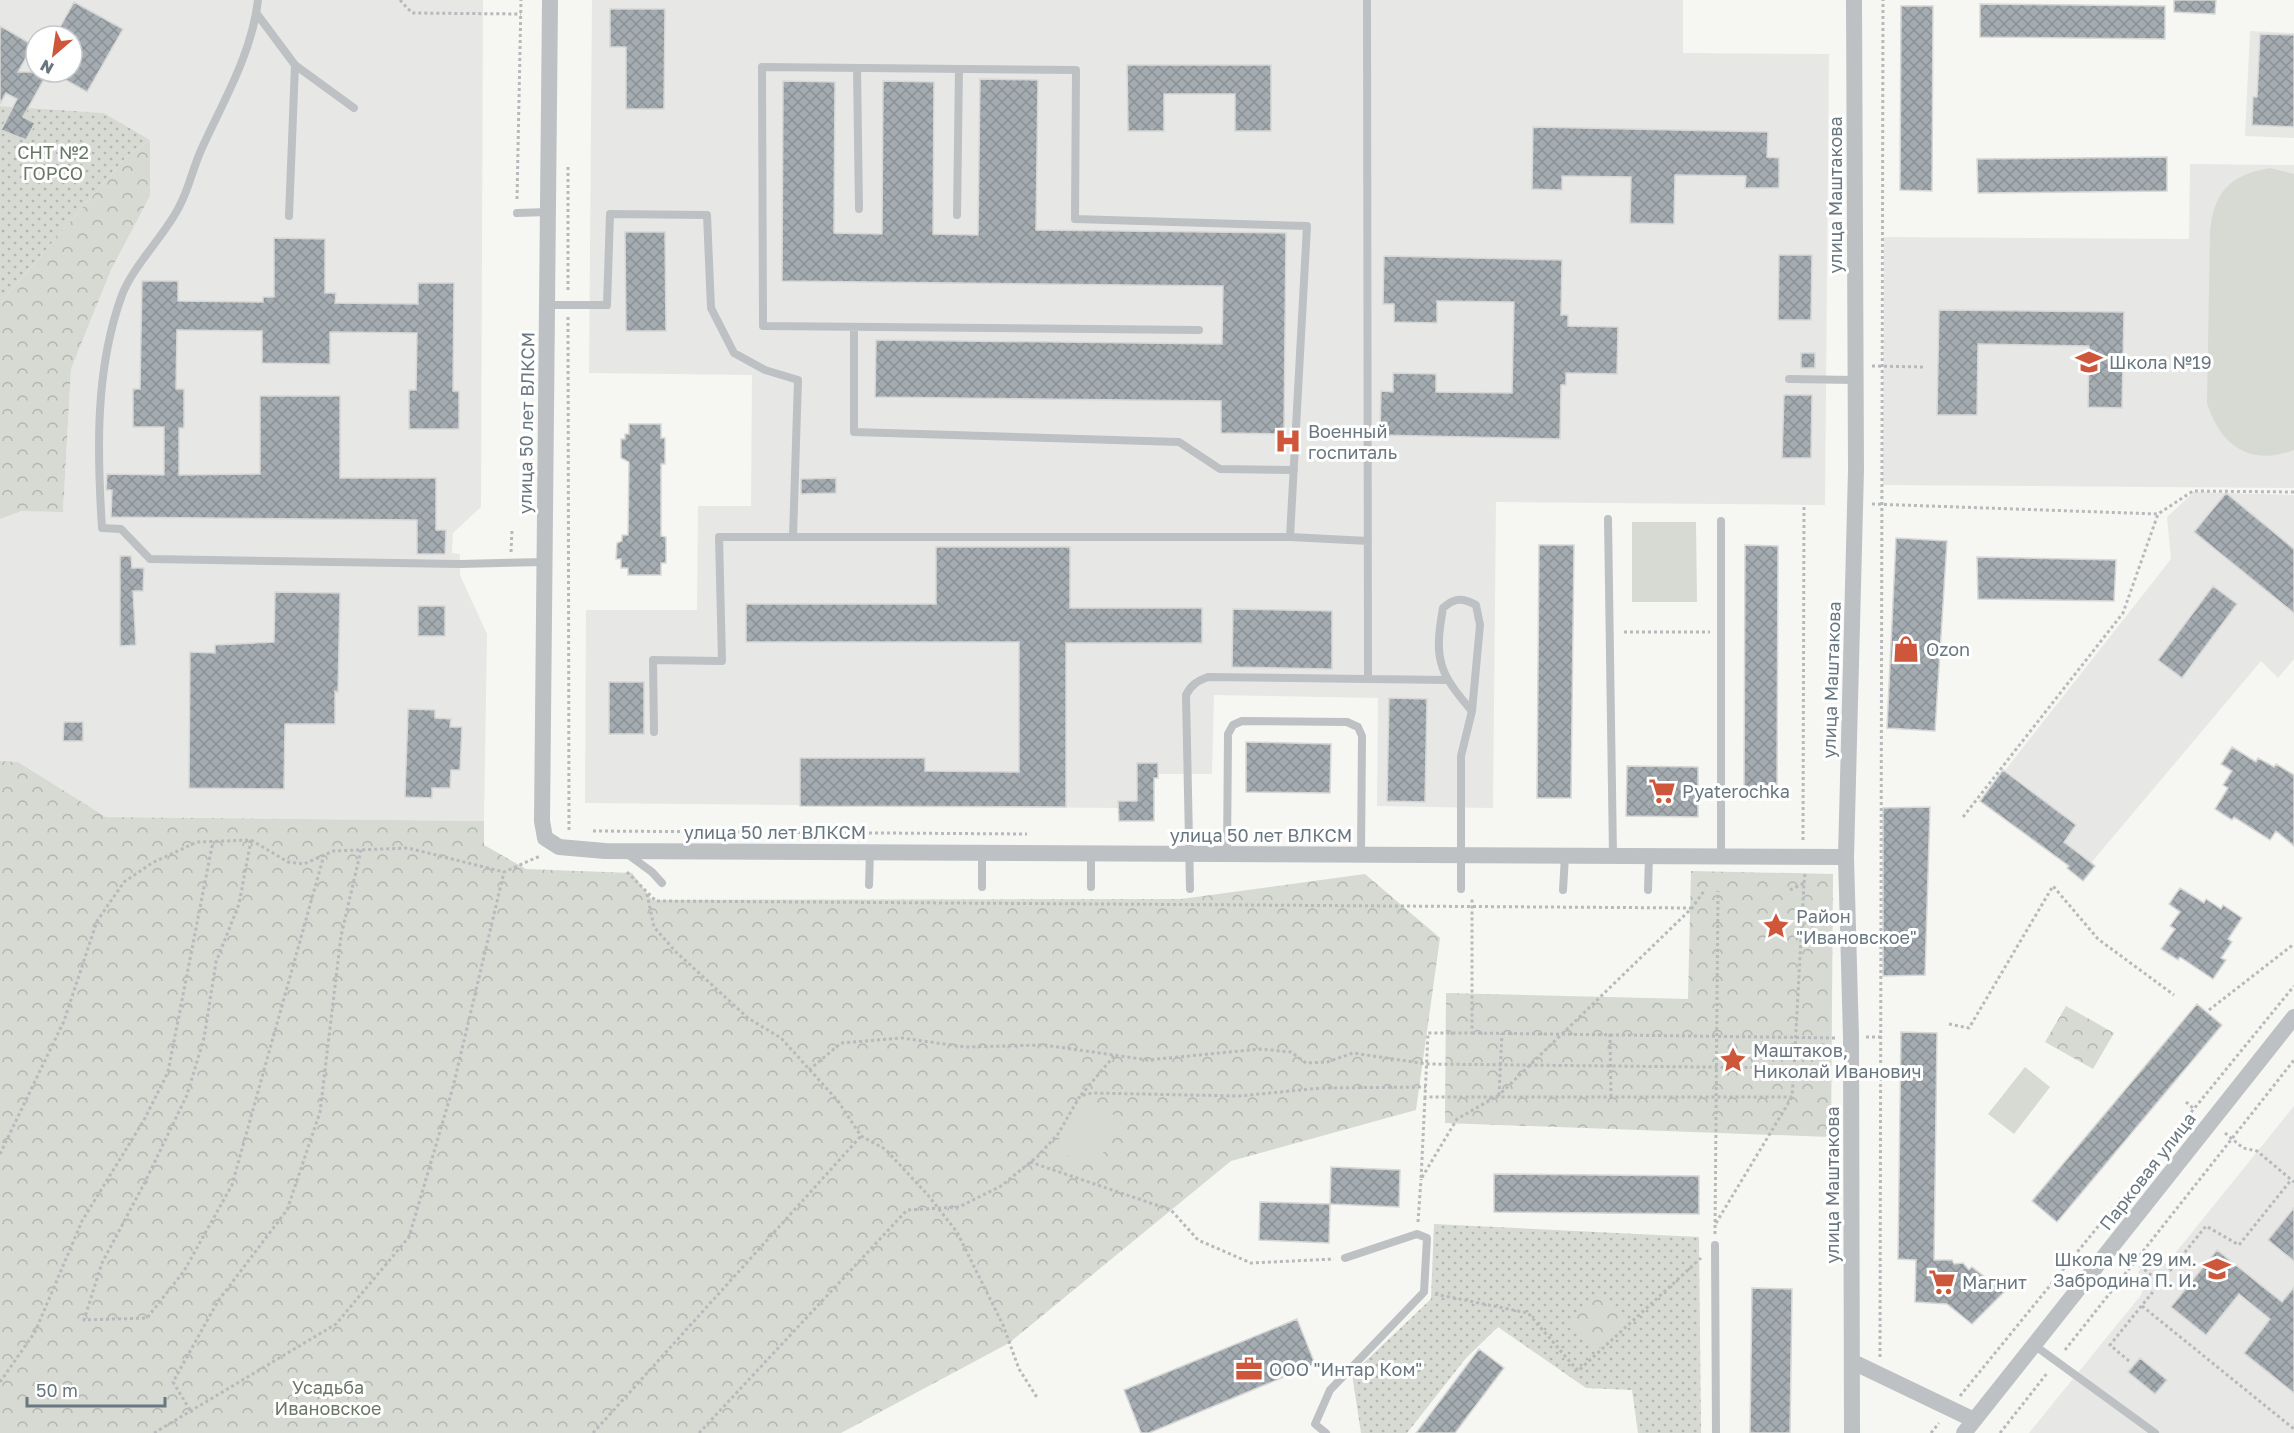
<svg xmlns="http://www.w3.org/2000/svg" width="2294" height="1433" viewBox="0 0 2294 1433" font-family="'Golos Text',sans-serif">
	<defs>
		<pattern id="grass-dots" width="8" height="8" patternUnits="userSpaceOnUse" patternTransform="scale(1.5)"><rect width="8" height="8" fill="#d6dad3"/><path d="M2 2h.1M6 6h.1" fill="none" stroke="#b2b6b0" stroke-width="1.8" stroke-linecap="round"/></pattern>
		<pattern id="forest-crowns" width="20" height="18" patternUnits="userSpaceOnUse" patternTransform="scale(1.5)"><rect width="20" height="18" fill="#d6dad3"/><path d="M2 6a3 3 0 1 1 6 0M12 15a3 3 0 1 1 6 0" fill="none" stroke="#b2b6b0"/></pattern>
		<pattern id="building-cross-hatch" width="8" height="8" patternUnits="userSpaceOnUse" patternTransform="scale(1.5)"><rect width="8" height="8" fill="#a5acb1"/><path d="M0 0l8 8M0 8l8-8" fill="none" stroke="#8a9195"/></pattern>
	</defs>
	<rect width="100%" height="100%" fill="#f6f6f3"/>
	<!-- built -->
	<path fill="#e7e7e6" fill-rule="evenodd" d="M0,0H483L481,507L453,533L452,553L460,554V575L487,634L484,821L106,817L18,762L0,761V519L22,511H63L71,369L111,270L150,196V140L104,113L0,106ZM36,36H72V72H36Z
		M592,0H1683V53L1829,54L1825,505L1496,502L1493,808L1377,806L1378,698L1214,695L1212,774H1159V763H1137L1136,801L1119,800L1118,808L585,803L586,610H697L698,506H751L752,375L589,373Z
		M2250,31L2294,33V138L2245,136Z
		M2190,164L2294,165V488L1883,485L1884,237L2189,239Z
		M2194,492L2294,495V659L2278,678L2261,661L2091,863L2095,866L2083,881L2067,868L2072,861L2058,850L2054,855L1981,801L2171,559L2167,517Z
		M2294,1106V1433H2029L2141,1295L2145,1283L2138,1272L2147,1261L2161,1266L2168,1262Z"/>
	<!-- grass -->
	<path fill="url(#grass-dots)" d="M0,106L104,113L150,140L127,156L0,303Z
		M1434,1224L1699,1237L1701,1433H1638L1632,1390L1586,1388L1498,1327L1466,1358L1407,1433H1361L1352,1374L1431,1299Z"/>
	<!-- forest -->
	<path fill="url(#forest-crowns)" d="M150,140V196L111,270L71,369L63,512L22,511L0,519V303L127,156Z
		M0,761L18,762L106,817L484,821V845L526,869L632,873L652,900L1181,899L1365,874L1440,938L1416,1110L1231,1161L1009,1343L841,1433H0Z
		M1691,871L1833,874L1831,1137L1445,1123L1446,993L1688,999Z
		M2066,1006L2114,1033L2093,1069L2045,1042Z
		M1599,1292L1627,1322L1596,1351L1568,1322Z"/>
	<!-- pitch -->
	<path fill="#d6dad3" d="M2270,168L2294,174V450C2250,467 2220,445 2207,403L2210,232C2214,191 2230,175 2270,168Z
		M1632,522H1696L1697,602H1632Z
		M2025,1067L2050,1087L2014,1134L1988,1114Z
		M1085,1100L1123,1120L1095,1166L1052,1150Z"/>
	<!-- building -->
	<path fill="url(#building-cross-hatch)" stroke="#d7d7d6" stroke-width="1.5" d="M2174,0H2216L2215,14L2174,12Z
		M74,2L123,29L87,92L52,72H72V36H55Z
		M1980,4L2165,6V39L1980,37Z
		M1901,6H1933L1932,191L1900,190Z
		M610,9H665L664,109H626V47H610Z
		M0,26L33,45L18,72H48L23,117L35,123L26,140L1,130L17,99L6,93L0,104Z
		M2260,34L2294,35V127L2252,125L2253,97H2257Z
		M1127,65H1271V131H1235V94H1164V131H1128Z
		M980,79L1038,80L1036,230L1286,233L1284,434L1221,433V401L875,397L876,340L1222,344L1223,286L782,281L783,81L835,82L834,233L882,234L883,81L934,82L933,234L978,235Z
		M1533,127L1768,132L1767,157L1779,158V188H1745L1746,176L1675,175L1674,224L1630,223L1631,177L1562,176V190L1532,189Z
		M2167,157V191L1978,193L1977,159Z
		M625,232H665L666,331H626Z
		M274,238L325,239V293H336L335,303L418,304V283H454L453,391H459V429H409V390H416L417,333L330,332V364L262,363V331L177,330L176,389H184V428H179V475L260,474V396H340V478H436V530H446L445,554H417V520L111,517L112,490H106L107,474L164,475V427H133V389H140L142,281H178V301L263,302V297H274Z
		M1779,255H1812L1811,320H1778Z
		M1384,256L1562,260L1561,315H1568V326L1618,327L1617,374L1566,373V385H1561L1560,439L1380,435L1381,391L1393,392V373L1436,374V392L1512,393L1514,302L1437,301V323L1394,322V304H1383Z
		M1939,310L2124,312L2122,408L2088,407L2089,346L1978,344L1977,415H1937Z
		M1801,353H1815V368H1801Z
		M1784,395H1812L1811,458H1782Z
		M629,424H661V438H665V464H661V536L666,537V563H661V575H628V568H621V559H616L617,543L622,541V535H628L629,462L621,458V439H625V434H629Z
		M836,478V493L801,494V479Z
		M2226,493L2294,549V613L2194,532Z
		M1896,538L1947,541L1935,731L1887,728Z
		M1539,545H1574L1571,798H1537Z
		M1745,545L1778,546L1777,799H1744Z
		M936,547H1070V608H1202V643H1066V807L800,806V758H925V771L1019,772V642H746V604H936Z
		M120,556H131L132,568H144L143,591H133L136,645L120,646Z
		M1977,557L2116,560L2114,601L1978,599Z
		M2213,586L2237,604L2182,678L2158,660Z
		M275,592L340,593L338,692L335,691V724H285L284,789L189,788L190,652L215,653V645L274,642Z
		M418,606H445V636H418Z
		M1233,609L1332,611V669L1232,667Z
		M609,682H644V734H609Z
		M1389,698L1427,699L1425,802L1387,801Z
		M408,709L435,710V718L451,719L450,727H462L460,770H451L450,788H432V798L405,797Z
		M64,722H83V741H63Z
		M1246,742L1331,744L1330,793L1246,792Z
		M2232,747L2256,762L2258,758L2274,767L2276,764L2294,775V846L2276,831L2270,840L2234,817L2232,820L2215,809L2228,788L2223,785L2232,771L2221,764Z
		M1137,763H1158V778H1154V821H1119L1118,801H1137Z
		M1627,766L1698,767V817L1626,816Z
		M2003,770L2076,825L2064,842L2095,866L2083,881L2067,868L2069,866L1980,801Z
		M1930,807L1925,975L1883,976V808Z
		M2180,888L2204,903L2206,899L2221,909L2223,905L2242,918L2228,939L2232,942L2221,958L2226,960L2213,979L2180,957L2178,960L2161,949L2175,929L2170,926L2180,912L2169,904Z
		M2197,1004L2222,1025L2057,1222L2032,1201Z
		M1901,1032L1937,1033L1934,1260H1952L1954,1264L1963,1263L1969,1270L1972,1267L2004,1292L1972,1324L1947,1304L1915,1302L1916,1260L1898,1259Z
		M1331,1167L1400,1170L1399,1207L1330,1204Z
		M1494,1174L1699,1176V1214L1494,1212Z
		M1260,1202L1330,1204L1329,1243L1259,1240Z
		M2294,1208V1261L2268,1240Z
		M2217,1250L2282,1302L2294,1287V1393L2244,1353L2270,1319L2239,1294L2206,1335L2171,1307Z
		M1752,1288L1792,1289L1790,1433H1750Z
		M1297,1319L1315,1364L1149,1433H1141L1124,1390Z
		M1479,1349L1504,1368L1455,1433H1416Z
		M2140,1358L2167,1380L2155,1394L2128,1372Z"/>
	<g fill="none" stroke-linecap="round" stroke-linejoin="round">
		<!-- path -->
		<path stroke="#b7babc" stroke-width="3" stroke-dasharray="3 3" stroke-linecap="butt" d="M400,0L412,13L521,14
			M568,167V292
			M517,199L521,0
			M568,317L569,832
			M1872,366L1924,367
			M1872,504L2158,514L2193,491L2294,492
			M511,552L512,529
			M1624,632H1710
			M1963,817L2123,613L2158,514
			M593,831L1027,834
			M251,840L239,904L216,962L204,1038L187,1095L145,1182L102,1263L84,1320L147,1318L184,1271L232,1185L324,855
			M1803,840L1804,505
			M627,872L656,901L1692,908
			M1804,883L1805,873
			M1790,890L1804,883L1794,1068L1811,1069
			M647,894L654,927L675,951L748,1018L781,1038L838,1101L861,1136L885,1149L927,1194L957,1232L1003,1325L1019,1369L1038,1399
			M2209,1010L2294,944
			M1949,1024L1969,1028L2053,886L2098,939L2174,995
			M1472,1033L1836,1038
			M1610,1034L1611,1097
			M1866,1037H1881
			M809,1070L841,1043L902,1038L965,1047L1044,1045L1148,1060L1260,1049L1291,1052L1306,1063L1327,1062L1353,1053L1427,1064L1794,1068L1792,1097H1425C1426,1076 1427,1054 1428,1033H1472V897
			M1081,1095L1114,1056
			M1499,1095L1502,1033
			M1425,1097L1421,1179L1457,1119L1499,1095L1692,908L1704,891
			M2186,1102L2194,1109
			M2225,1133L2243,1148L2257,1151L2294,1182
			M0,1154L64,1021L97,921L124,882L152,863L197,842L251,840L288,862L304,864L333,851L408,848L504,872
			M1030,1162L1171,1210L1198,1240L1251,1263L1334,1259
			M1418,1222L1421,1179
			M1716,1223L1792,1097
			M1715,1234L1718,891
			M2135,1262L2161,1283
			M1435,1294L1528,1313L1578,1371L1701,1258
			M2142,1306L2294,1429
			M2065,1350L2294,1060
			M1880,1357L1883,0
			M2129,1361L2110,1345L2206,1226L2239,1245L2291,1180
			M0,1382L35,1332L82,1221L144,1120L168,1072L213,841
			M1960,1396L2294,986
			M190,1410L173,1382L218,1301L287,1210L320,1112L341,936L361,850
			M154,1433L336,1324L409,1237L453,1087L504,872L540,856
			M593,1433L861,1136
			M699,1433L907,1210L959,1207L1001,1186L1038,1156L1058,1134L1080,1096L1092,1093L1239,1096L1321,1088L1426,1087
			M1931,1433L1939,1423
			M2000,1433L2048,1372"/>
		<!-- lane -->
		<path stroke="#bdc1c4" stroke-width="8" d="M258,0C252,53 224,100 202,148C193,167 189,189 179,207C165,235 133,266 122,295C95,368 97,451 102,528L121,529L150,559L460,564L545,562
			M257,14L295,65
			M857,68L859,209
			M517,213L548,212
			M957,215L959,69
			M289,216L295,65L354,108
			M547,305H607L610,214L707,215L711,308L734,353L765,370L798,380L793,536
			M854,327V432L1179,442L1220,469L1294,470
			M1199,330L763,326L762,67L1076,70L1075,219L1307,226L1290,537L1368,541
			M1789,379L1855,380
			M1608,519L1613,856
			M1721,521V857
			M1368,679L1448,680
			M654,732L653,660L722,661L719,537H1290
			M626,853L652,872L662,883
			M1091,853V887
			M1227,854L1228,734L1233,725L1242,721L1347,722L1358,727L1362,736L1361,855
			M869,885L870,852
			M982,887V853
			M1190,889L1186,695C1191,685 1197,681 1208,677L1368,679L1367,0
			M1461,889V756L1472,711L1480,625L1476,605C1462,597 1454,598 1443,608C1434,659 1438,672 1472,711
			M1563,890L1565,856
			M1648,890L1649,856
			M1715,1245L1716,1433
			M2034,1345L2155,1433
			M1326,1433L1315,1424L1330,1390L1424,1292L1427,1238L1417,1234L1345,1258"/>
		<!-- street -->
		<path stroke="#bdc1c4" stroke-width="16" d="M550,0L542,821L545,838L559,847L605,851L1846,857
			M1853,1362L1974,1420
			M1852,1433L1851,1037L1846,857L1856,470L1854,0
			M1964,1433L2294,1017"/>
	</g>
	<!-- icons -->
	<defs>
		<symbol id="school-bare" viewBox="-9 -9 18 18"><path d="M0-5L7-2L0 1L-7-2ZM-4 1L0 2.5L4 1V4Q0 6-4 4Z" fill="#ce573b" stroke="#fff" stroke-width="2.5" paint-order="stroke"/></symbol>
		<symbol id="hospital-bare" viewBox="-9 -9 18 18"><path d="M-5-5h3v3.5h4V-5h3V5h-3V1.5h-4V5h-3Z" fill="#ce573b" stroke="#fff" stroke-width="2.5" paint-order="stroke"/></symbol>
		<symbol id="shop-bare" viewBox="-9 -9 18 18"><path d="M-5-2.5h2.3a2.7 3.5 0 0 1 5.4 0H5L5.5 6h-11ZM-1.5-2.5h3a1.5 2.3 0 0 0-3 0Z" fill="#ce573b" stroke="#fff" stroke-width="2.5" paint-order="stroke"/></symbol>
		<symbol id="supermarket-bare" viewBox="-9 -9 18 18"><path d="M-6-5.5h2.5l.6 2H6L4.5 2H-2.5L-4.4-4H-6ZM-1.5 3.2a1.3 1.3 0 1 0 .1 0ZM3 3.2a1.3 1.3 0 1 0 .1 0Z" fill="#ce573b" stroke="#fff" stroke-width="2.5" paint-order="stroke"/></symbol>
		<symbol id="sight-bare" viewBox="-9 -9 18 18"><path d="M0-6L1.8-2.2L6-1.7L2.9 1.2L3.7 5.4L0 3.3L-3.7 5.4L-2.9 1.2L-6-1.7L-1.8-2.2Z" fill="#ce573b" stroke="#fff" stroke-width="2.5" paint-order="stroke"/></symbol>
		<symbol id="office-bare" viewBox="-9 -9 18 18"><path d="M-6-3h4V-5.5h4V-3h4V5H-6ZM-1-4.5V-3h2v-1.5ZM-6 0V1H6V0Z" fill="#ce573b" stroke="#fff" stroke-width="2.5" paint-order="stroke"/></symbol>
	</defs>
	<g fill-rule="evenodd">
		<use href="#school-bare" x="2070" y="343" width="38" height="38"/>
		<use href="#hospital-bare" x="1269" y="422" width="38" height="38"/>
		<use href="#shop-bare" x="1887" y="630" width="38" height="38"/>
		<use href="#supermarket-bare" x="1643" y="772" width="38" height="38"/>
		<use href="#sight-bare" x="1757" y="907" width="38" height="38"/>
		<use href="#sight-bare" x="1714" y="1041" width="38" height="38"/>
		<use href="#school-bare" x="2198" y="1250" width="38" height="38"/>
		<use href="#supermarket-bare" x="1923" y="1263" width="38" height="38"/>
		<use href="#office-bare" x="1230" y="1350" width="38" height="38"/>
	</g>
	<g text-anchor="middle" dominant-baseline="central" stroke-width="6" stroke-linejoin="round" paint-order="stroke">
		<!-- park labels -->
		<g font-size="18" fill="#6b7867" stroke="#fff">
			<text x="53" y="152">СНТ №2<tspan x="53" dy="21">ГОРСО</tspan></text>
			<text x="328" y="1387">Усадьба<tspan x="328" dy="21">Ивановское</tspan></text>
		</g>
		<!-- street labels -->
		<g font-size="18" fill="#697780" stroke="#fff">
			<text transform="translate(1835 195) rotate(-90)">улица Маштакова</text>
			<text transform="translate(526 423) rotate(-89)">улица 50 лет ВЛКСМ</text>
			<text transform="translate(1831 680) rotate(-88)">улица Маштакова</text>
			<text x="775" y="832">улица 50 лет ВЛКСМ</text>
			<text x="1261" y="835">улица 50 лет ВЛКСМ</text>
			<text transform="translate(2147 1171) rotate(-52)">Парковая улица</text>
			<text transform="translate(1832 1185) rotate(-90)">улица Маштакова</text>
		</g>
		<!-- poi labels -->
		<g font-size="18" fill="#697780" stroke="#fff" text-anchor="start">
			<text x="2109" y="362">Школа №19</text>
			<text x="1308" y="431">Военный<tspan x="1308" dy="21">госпиталь</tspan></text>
			<text x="1926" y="649">Ozon</text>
			<text x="1682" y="791">Pyaterochka</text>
			<text x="1796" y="916">Район<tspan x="1796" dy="21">"Ивановское"</tspan></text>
			<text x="1753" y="1050">Маштаков,<tspan x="1753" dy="21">Николай Иванович</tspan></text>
			<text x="2197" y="1259" text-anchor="end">Школа № 29 им.<tspan x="2197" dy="21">Забродина П. И.</tspan></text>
			<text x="1962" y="1282">Магнит</text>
			<text x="1269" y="1369">ООО "Интар Ком"</text>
		</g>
	</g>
	<!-- north arrow -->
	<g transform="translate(54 54) rotate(209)"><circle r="28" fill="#ffffff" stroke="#c3c9cc" stroke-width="1.5"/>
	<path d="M0-4.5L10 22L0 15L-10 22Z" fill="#ce573b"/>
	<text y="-9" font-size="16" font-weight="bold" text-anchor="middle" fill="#697780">N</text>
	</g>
	<!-- scale -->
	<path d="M27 1397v9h138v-9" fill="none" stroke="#697780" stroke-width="3"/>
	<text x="36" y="1397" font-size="18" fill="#697780" stroke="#ffffff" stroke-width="4.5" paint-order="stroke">50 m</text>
</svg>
